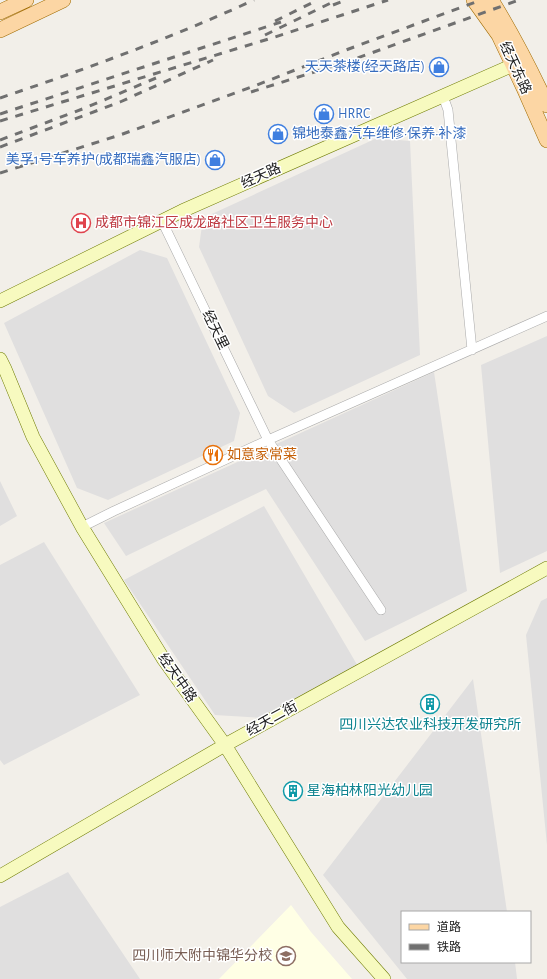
<svg xmlns="http://www.w3.org/2000/svg" width="547" height="979" viewBox="0 0 547 979" font-family="'Alegreya Sans','Noto Sans SC',sans-serif">
	<rect width="100%" height="100%" fill="#f2efe9"/>
	<!-- residential -->
	<path fill="#e0dfdf" d="M377,138L410,141L420,355L294,413L268,396L199,247L203,218Z
		M140,250L167,258L240,413L234,441L108,500L77,488L4,323Z
		M547,336V551L500,573L481,365Z
		M434,372L467,591L365,641L266,489L126,556L104,523Z
		M0,481L17,516L0,526Z
		M264,506L359,668L262,718L215,715L124,580Z
		M44,542L140,695L4,765L0,760V565Z
		M547,598V845L526,635L541,601Z
		M473,679L507,912H402V962H515L517,979H407L323,875Z
		M68,872L140,979H0V907Z"/>
	<!-- education -->
	<path fill="#ffffe5" d="M291,905L311,932L352,979H219Z"/>
	<g fill="none" stroke-linecap="round" stroke-linejoin="round">
		<defs>
			<path id="street" d="M443,96L448,110L472,350
				M162,221L268,440L381,610
				M82,527L114,511L268,440L547,316"/>
			<path id="secondary" d="M0,301L182,211L522,61
				M0,359L5,369L33,437L82,527L164,660L225,745L338,927L384,979
				M0,876L225,745L547,568"/>
			<path id="primary" d="M474,0L499,35L524,88L547,140
				M491,0C512,34 530,69 547,105
				M0,12L26,0
				M0,30L63,0"/>
		</defs>
		<!-- street casing -->
		<use href="#street" stroke="#a9a9a9" stroke-width="10"/>
		<!-- secondary casing -->
		<use href="#secondary" stroke="#707d05" stroke-width="14"/>
		<!-- primary casing -->
		<use href="#primary" stroke="#a06b00" stroke-width="16"/>
		<!-- street -->
		<use href="#street" stroke="#fff" stroke-width="9"/>
		<!-- secondary -->
		<use href="#secondary" stroke="#f7fabf" stroke-width="13"/>
		<!-- primary -->
		<use href="#primary" stroke="#fcd6a4" stroke-width="15"/>
		<!-- rail -->
		<path stroke="#707070" stroke-width="3" stroke-dasharray="8 8" stroke-linecap="butt" d="M333,5L346,0
			M275,21L318,0
			M265,35L337,0
			M251,92L349,61L519,0
			M0,98C86,69 171,38 254,0
			M0,114L281,22
			M0,121L275,37L388,0
			M0,140L85,108L156,78
			M0,147L120,102L213,60
			M0,173L120,135L257,85L346,50L481,0"/>
	</g>
	<!-- icons -->
	<defs>
		<symbol id="shop-ring" viewBox="-11 -11 22 22"><circle r="9.5" fill="#fff" stroke="#3f7fe0" stroke-width="1.5"/><path d="M-5-2.5h2.3a2.7 3.5 0 0 1 5.4 0H5L5.5 6h-11ZM-1.5-2.5h3a1.5 2.3 0 0 0-3 0Z" fill="#3f7fe0"/></symbol>
		<symbol id="hospital-ring" viewBox="-11 -11 22 22"><circle r="9.5" fill="#fff" stroke="#e0444e" stroke-width="1.5"/><path d="M-5-5h3v3.5h4V-5h3V5h-3V1.5h-4V5h-3Z" fill="#e0444e"/></symbol>
		<symbol id="restaurant-ring" viewBox="-11 -11 22 22"><circle r="9.5" fill="#fff" stroke="#e8710a" stroke-width="1.5"/><path d="M-5-6h1v4h1v-4h1v4h1v-4h1v5L-1.5 .5V6h-2V.5L-5-1ZM5-6V6H3V1.5H1.5Q1.5-4 5-6Z" fill="#e8710a"/></symbol>
		<symbol id="building-ring" viewBox="-11 -11 22 22"><circle r="9.5" fill="#fff" stroke="#0f9aa8" stroke-width="1.5"/><path d="M-4-6H4V6H1V3H-1V6H-4ZM-2.5-4.3h1.7v1.8h-1.7ZM.8-4.3h1.7v1.8H.8ZM-2.5-1h1.7V.8h-1.7ZM.8-1h1.7V.8H.8Z" fill="#0f9aa8"/></symbol>
		<symbol id="school-ring" viewBox="-11 -11 22 22"><circle r="9.5" fill="#fff" stroke="#8d6e63" stroke-width="1.5"/><path d="M0-5L7-2L0 1L-7-2ZM-4 1L0 2.5L4 1V4Q0 6-4 4Z" fill="#8d6e63"/></symbol>
	</defs>
	<g fill-rule="evenodd">
		<use href="#shop-ring" x="428" y="56" width="22" height="22"/>
		<use href="#shop-ring" x="313" y="103" width="22" height="22"/>
		<use href="#shop-ring" x="267" y="123" width="22" height="22"/>
		<use href="#shop-ring" x="204" y="149" width="22" height="22"/>
		<use href="#hospital-ring" x="70" y="212" width="22" height="22"/>
		<use href="#restaurant-ring" x="202" y="444" width="22" height="22"/>
		<use href="#building-ring" x="419" y="693" width="22" height="22"/>
		<use href="#building-ring" x="282" y="780" width="22" height="22"/>
		<use href="#school-ring" x="275" y="945" width="22" height="22"/>
	</g>
	<g text-anchor="middle" dominant-baseline="central" stroke-width="3" stroke-linejoin="round" paint-order="stroke">
		<!-- shop labels -->
		<g font-size="14" fill="#366cbe" stroke="#fff" text-anchor="end">
			<text x="425" y="67">天天茶楼(经天路店)</text>
			<text x="338" y="114" text-anchor="start">HRRC</text>
			<text x="292" y="134" text-anchor="start">锦地泰鑫汽车维修·保养·补漆</text>
			<text x="201" y="160">美孚1号车养护(成都瑞鑫汽服店)</text>
		</g>
		<!-- street labels -->
		<g font-size="14" fill="#222" stroke="#fff">
			<text transform="translate(515 68) rotate(65)">经天东路</text>
			<text transform="translate(261 176) rotate(-24)">经天路</text>
			<text transform="translate(215 330) rotate(64)">经天里</text>
			<text transform="translate(177 678) rotate(55)">经天中路</text>
			<text transform="translate(272 719) rotate(-29)">经天二街</text>
		</g>
		<!-- health labels -->
		<g font-size="14" fill="#be3a42" stroke="#fff" text-anchor="start">
			<text x="95" y="223">成都市锦江区成龙路社区卫生服务中心</text>
		</g>
		<!-- food labels -->
		<g font-size="14" fill="#c56008" stroke="#fff" text-anchor="start">
			<text x="227" y="455">如意家常菜</text>
		</g>
		<!-- culture labels -->
		<g font-size="14" fill="#0d838f" stroke="#fff">
			<text x="430" y="725">四川兴达农业科技开发研究所</text>
			<text x="307" y="791" text-anchor="start">星海柏林阳光幼儿园</text>
		</g>
		<!-- education labels -->
		<g font-size="14" fill="#785e54" stroke="#fff" text-anchor="end">
			<text x="272" y="956">四川师大附中锦华分校</text>
		</g>
	</g>
	<!-- legend -->
	<rect x="401" y="911" width="130" height="52" fill="#ffffff" stroke="#a7a7a7"/>
	<rect x="409" y="924" width="20" height="6" fill="#fcd6a4" stroke="#a7a7a7"/>
	<text x="437" y="931" font-size="12" fill="#222222">道路</text>
	<rect x="409" y="944" width="20" height="6" fill="#707070" stroke="#a7a7a7"/>
	<text x="437" y="951" font-size="12" fill="#222222">铁路</text>
</svg>
